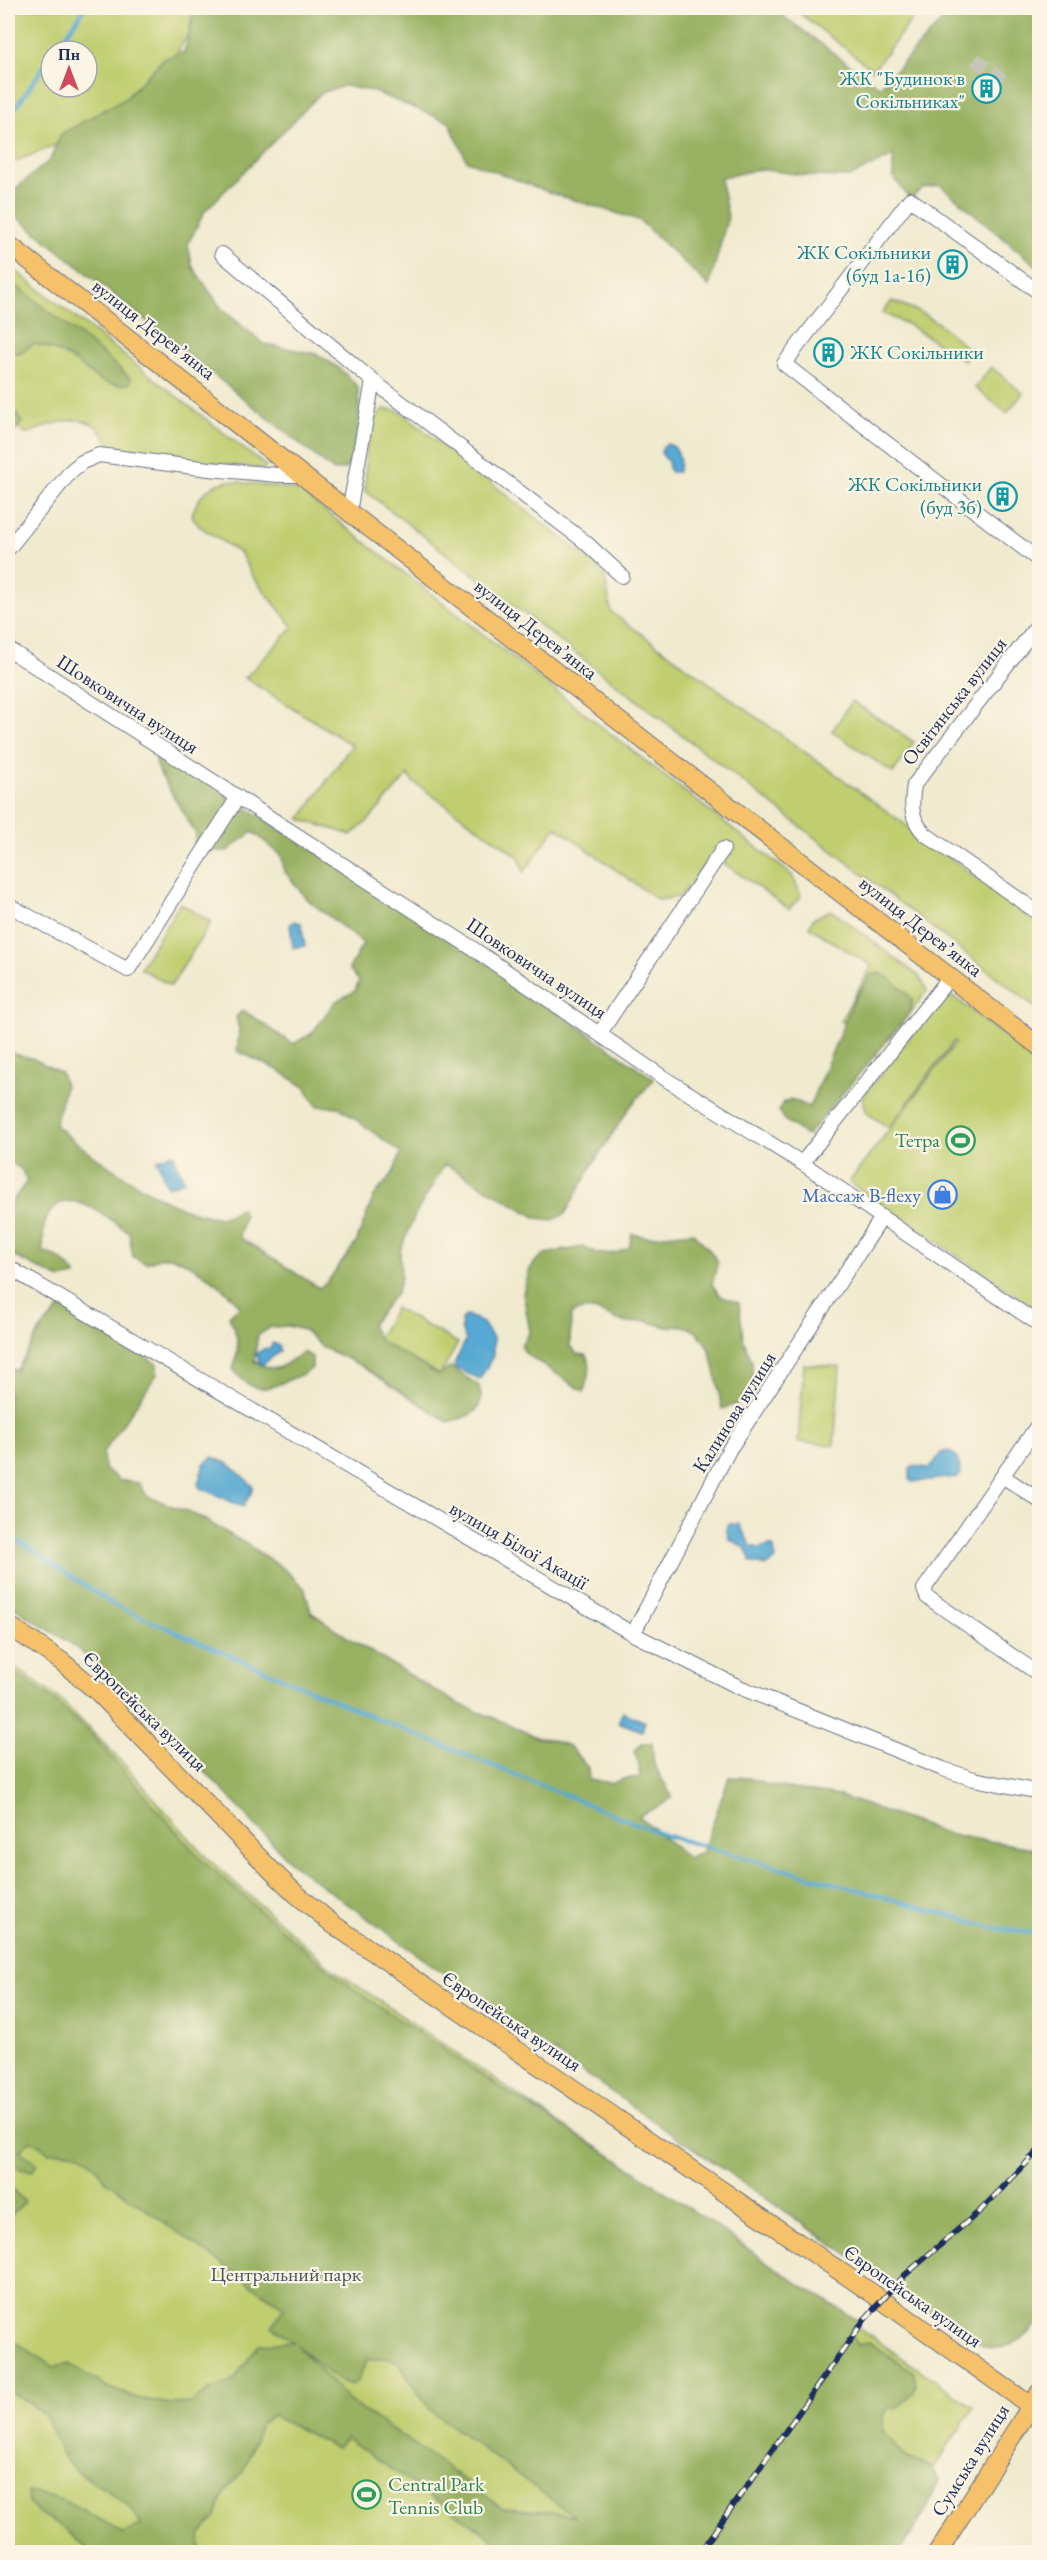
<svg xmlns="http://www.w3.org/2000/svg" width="1047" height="2560" viewBox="0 0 1047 2560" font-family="'EB Garamond',serif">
	<rect width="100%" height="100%" fill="#fcf5e5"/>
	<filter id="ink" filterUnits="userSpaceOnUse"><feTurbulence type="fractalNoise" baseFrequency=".0167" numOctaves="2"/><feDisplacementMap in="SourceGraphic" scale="12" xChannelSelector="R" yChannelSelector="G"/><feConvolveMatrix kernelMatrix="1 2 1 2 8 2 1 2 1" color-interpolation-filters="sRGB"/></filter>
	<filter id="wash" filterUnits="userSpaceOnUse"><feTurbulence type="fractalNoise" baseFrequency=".008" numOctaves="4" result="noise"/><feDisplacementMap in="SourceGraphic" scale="24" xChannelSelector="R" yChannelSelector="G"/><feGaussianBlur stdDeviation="1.35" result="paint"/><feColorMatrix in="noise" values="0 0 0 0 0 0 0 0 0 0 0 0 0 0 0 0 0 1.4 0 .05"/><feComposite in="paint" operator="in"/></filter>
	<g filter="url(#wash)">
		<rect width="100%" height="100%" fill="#f0eacf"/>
		<!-- green -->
		<path fill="#c0ce70" stroke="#6e7e67" stroke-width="1.5" fill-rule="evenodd" d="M8,8H192L190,31L164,75L98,129L8,164ZM51,51H87V87H51Z
			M793,8H921L873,70Z
			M8,265L266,466L264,469L115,453C109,444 103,432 95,426C75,411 44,428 25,434L13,423L8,430Z
			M892,301C930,314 943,325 971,352L964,360L909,325L882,313Z
			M991,367L1023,393L1007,413L975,388Z
			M384,409L399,411L596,565L605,577L611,612L924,838L1039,925V1010L365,491C367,464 361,426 384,409Z
			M231,481L298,490L792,875L801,896L789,909L712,855L680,897L658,900L556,827L524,872L519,857L412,781L408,775L368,821L351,835L300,819L352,745L245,678L293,627L254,578L240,553L199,526L192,516C196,497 211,482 231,481Z
			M852,701L914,742L893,773L832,731Z
			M180,903L211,922L171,986L140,968Z
			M831,910L920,977L927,991L911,1012L866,1024L840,1021L872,966L809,927L813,919Z
			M947,996L954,997L1039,1063V1311L849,1182L956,1042L954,1041L889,1128L867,1113L862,1098L937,1002Z
			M395,1308L458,1343L440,1375L377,1340Z
			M804,1364L840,1367L834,1445L798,1442Z
			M8,1662L63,1702L121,1761L207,1858L330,1967L974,2407L878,2552H8Z"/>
		<!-- forest -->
		<path fill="#98b162" stroke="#5a7060" stroke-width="1.5" fill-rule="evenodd" d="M196,8H772L880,87L954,8H1039V268L940,185L923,188L910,199L893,177V156L849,177L810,176L759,169L720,178L728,217L709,286L639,220L551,193L467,161L449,122L372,91L344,86L321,93L205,211L188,244L192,266L221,308L264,344L317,354L339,368L358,387C360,416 360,442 347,468L334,471L8,210V195L50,160L61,134L126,98L163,59L184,52Z
			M8,279L103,354L131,379L129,384C101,388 94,375 74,361C61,352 49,347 34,344L19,353L8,352Z
			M8,401L22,422L8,441Z
			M155,750L437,928L654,1079L630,1107L594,1162L565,1214L553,1220L537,1218L445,1164L416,1213L400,1251L401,1276L397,1292L371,1325L380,1341L439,1375L451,1367L479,1386C487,1412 469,1417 448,1422L360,1365L322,1347L304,1330L288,1326L271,1327L258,1335L254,1361C280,1376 281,1365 304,1352L312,1357V1368C304,1375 300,1375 291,1379C264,1391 253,1395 233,1369C240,1347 239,1338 229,1316L240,1306C228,1291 185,1255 165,1257C159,1257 152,1261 146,1263L133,1257L129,1232C106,1217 61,1177 45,1223C42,1231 44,1243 43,1251C59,1258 66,1261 76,1276L60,1279L11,1255L8,1248V1207L27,1181L21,1169L8,1160V1079L15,1076L13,1070L8,1066V1049L14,1054L32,1058L61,1073L65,1086L55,1125C88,1154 175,1217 220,1217C226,1218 234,1212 241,1208L244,1215L239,1237L319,1288L328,1281L356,1243L374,1196L393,1173L401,1153L339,1107L317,1106L305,1087L278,1070L237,1051L239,1029L236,1017L243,1010L293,1044L311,1034L336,1001L355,991L359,981L349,969L363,943L308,900L285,872L281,855L253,832L227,851H215L192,858L196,834L160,774L156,763Z
			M880,973L891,979L912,998L911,1012L807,1136L783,1119L779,1111L784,1102L791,1099L809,1107L854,1000L871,975Z
			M692,1232L708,1248L718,1262L712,1284L720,1296L739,1303L743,1338L752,1362L753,1385L737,1404L722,1409C716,1384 716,1332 683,1326C678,1325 673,1327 669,1327C661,1326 654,1323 646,1321C638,1320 630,1325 623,1322C603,1315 593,1303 571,1314L570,1346L577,1354L586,1355L590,1367L584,1392L525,1353L521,1345L530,1332L523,1293L530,1269L536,1261L545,1254L582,1247L600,1254L616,1253L629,1248L632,1234L647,1237Z
			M63,1305L157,1364V1374L103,1453L104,1468L119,1480L139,1483L147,1496L200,1517L248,1545L283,1568L305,1589L311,1612L353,1641L456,1703L506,1723L538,1738L549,1739L569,1746L588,1768L589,1780L613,1783L626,1778H640L639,1764L634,1752L642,1743H652L654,1764L672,1797C663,1807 650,1809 639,1816L688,1858L702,1853L729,1777L749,1778L768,1785L840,1796L951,1835L1039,1849L1040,2320C1030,2335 1013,2348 994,2348C987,2348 978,2343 971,2340L516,2026L291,1863L169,1733L112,1678L70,1643L8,1604V1369L17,1370L41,1329Z
			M8,1668L56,1702L92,1735L202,1860L312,1956L355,1990L516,2098L628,2166L793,2280L859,2321L851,2334L856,2344L869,2342L913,2371L916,2383L914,2393L896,2408H889L883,2417V2431L905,2457L930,2467L940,2479L924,2514L900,2552H512L346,2438L336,2448L273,2416L261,2424L243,2472L225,2492L216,2516L200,2535L201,2552H90L60,2525L40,2514L28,2503L27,2492C61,2494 94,2516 123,2533L141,2526C131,2495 86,2485 66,2460C55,2447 54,2425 43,2414C33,2404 19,2398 8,2390V2337L54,2367L69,2364L109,2388L137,2398L172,2404L191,2403L209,2390L233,2381L259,2344L293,2342L272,2326L284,2308L106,2181C88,2154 82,2149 49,2153L39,2144L30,2141L20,2151L37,2164L33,2171L19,2169L8,2161ZM297,2345L337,2380L353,2385L358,2380L367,2360L391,2358L400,2365L430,2410L575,2517L553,2512L503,2508L417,2446L349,2401Z
			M8,2185L25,2202L8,2218Z"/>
		<!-- water -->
		<path fill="#57a9d2" stroke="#396c98" stroke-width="1.5" d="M667,444C679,446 682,461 678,472H671L668,468L669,463L661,453L663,447Z
			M294,921L301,923L305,946L293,948L290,925Z
			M173,1153L184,1181L167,1187L157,1160Z
			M467,1315L483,1323L493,1338V1356L480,1379L455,1368L454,1364L466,1340C462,1332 460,1329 462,1319Z
			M273,1343L279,1346L280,1351L261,1366L256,1354L265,1348L269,1349Z
			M948,1451L957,1456L961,1474L958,1477L912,1482L910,1480V1468L914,1466L928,1468L934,1463L941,1453Z
			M212,1457L229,1464L253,1486L251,1493L243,1507L200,1488L198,1484L204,1464Z
			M729,1524H739L751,1546L760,1548L770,1545L774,1548L776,1560L766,1566L751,1562L745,1548L729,1539L726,1528Z
			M623,1712L645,1722L642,1731L618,1722Z"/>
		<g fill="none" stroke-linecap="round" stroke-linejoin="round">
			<!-- stream -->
			<path stroke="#57a9d2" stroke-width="4" d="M55,51L85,8
				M8,119L51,56
				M8,1534L114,1605L380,1720L664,1835L994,1928L1040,1934"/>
		</g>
	</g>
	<g filter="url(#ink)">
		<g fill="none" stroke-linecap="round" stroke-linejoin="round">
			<!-- minor-tunnel -->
			<path stroke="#c5c5b8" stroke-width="14" stroke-dasharray="14 7" stroke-linecap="butt" d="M975,59L1009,86"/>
			<defs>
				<path id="minor" d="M222,254L373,381L584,541L622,576
					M1040,293L910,199L784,364L1040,561
					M349,512L373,381
					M8,549L71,471L82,462L99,455L209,469L278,475H303
					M1040,622L914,785C911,805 910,819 925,834L1040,914
					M8,649L472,948L667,1080L802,1163L1040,1325
					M8,905L128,970L238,797
					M600,1033L723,849
					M802,1163L950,977
					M8,1267L633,1634L739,1687L943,1769L974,1779L1040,1792
					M1040,1422L924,1589L927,1597L1040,1675
					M1004,1477L1040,1501
					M633,1634L729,1450L881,1219"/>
				<path id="major" d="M8,244L349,512L1040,1047
					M8,1625L61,1661L99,1693L273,1872L295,1893L334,1925L882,2300L1031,2406
					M938,2552L1040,2392"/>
			</defs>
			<!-- minor casing -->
			<use href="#minor" stroke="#667086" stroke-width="16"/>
			<!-- major casing -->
			<use href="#major" stroke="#667086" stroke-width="20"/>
			<!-- minor -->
			<use href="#minor" stroke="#fff" stroke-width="14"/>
			<!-- major -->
			<use href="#major" stroke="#f5c16b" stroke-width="18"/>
			<defs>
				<path id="rail" d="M700,2552L865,2319L905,2275L981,2210L1040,2149"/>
			</defs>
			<!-- rail casing -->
			<use href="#rail" stroke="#1b2f5e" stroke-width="6"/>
			<!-- rail -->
			<use href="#rail" stroke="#fcf5e5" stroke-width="4" stroke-dasharray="11" stroke-linecap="butt"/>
		</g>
	</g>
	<!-- icons -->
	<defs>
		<symbol id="building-ring" viewBox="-11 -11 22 22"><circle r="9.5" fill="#fcf5e5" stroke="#0f9aa8" stroke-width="1.5"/><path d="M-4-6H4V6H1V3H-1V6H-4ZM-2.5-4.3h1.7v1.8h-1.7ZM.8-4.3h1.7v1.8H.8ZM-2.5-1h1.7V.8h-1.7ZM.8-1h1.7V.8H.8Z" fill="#0f9aa8"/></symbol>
		<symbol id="stadium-ring" viewBox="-11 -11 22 22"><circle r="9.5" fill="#fcf5e5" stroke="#2e9e5b" stroke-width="1.5"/><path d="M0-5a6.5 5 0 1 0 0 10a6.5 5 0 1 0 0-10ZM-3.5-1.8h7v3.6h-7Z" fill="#2e9e5b"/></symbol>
		<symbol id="shop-ring" viewBox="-11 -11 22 22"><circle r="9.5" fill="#fcf5e5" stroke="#3f7fe0" stroke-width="1.5"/><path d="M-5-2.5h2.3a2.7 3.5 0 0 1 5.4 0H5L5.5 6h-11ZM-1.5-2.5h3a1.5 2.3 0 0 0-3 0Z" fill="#3f7fe0"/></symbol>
	</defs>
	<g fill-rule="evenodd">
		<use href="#building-ring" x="970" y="72" width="33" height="33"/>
		<use href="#building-ring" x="936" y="248" width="33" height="33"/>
		<use href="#building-ring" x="812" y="336" width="33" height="33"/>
		<use href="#building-ring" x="986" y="480" width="33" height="33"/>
		<use href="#stadium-ring" x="944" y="1124" width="33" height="33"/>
		<use href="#shop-ring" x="926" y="1178" width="33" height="33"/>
		<use href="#stadium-ring" x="350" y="2478" width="33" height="33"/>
	</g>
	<g text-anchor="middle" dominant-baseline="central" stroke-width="4.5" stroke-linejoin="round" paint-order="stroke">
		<!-- culture labels -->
		<g font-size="20" fill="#0d838f" stroke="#fcf5e5" text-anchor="end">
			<text x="965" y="78">ЖК "Будинок в<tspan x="965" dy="23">Сокільниках"</tspan></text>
			<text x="931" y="252">ЖК Сокільники<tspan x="931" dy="23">(буд 1а-1б)</tspan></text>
			<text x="850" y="352" text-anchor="start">ЖК Сокільники</text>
			<text x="982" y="484">ЖК Сокільники<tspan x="982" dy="23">(буд 3б)</tspan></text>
		</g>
		<!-- street labels -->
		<g font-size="20" fill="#1b2f5e" stroke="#fcf5e5">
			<text transform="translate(154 329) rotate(38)">вулиця Дерев’янка</text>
			<text transform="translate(536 629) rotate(38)">вулиця Дерев’янка</text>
			<text transform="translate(954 701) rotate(-52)">Освітянська вулиця</text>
			<text transform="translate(128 704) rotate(33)">Шовковична вулиця</text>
			<text transform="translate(921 926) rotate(38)">вулиця Дерев’янка</text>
			<text transform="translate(537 968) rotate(34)">Шовковична вулиця</text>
			<text transform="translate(734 1412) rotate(-58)">Калинова вулиця</text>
			<text transform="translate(519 1545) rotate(30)">вулиця Білої Акації</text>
			<text transform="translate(145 1711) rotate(44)">Європейська вулиця</text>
			<text transform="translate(512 2021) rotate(34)">Європейська вулиця</text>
			<text transform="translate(913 2296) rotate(35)">Європейська вулиця</text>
			<text transform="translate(970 2460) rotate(-58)">Сумська вулиця</text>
		</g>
		<!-- leisure labels -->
		<g font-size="20" fill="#27864d" stroke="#fcf5e5" text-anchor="end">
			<text x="940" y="1140">Тетра</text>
			<text x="388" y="2484" text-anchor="start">Central Park<tspan x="388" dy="23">Tennis Club</tspan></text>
		</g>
		<!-- shop labels -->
		<g font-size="20" fill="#366cbe" stroke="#fcf5e5" text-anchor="end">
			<text x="921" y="1195">Массаж B-flexy</text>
		</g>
		<!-- park labels -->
		<g font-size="20" fill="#445762" stroke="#fcf5e5">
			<text x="286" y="2274">Центральний парк</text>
		</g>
	</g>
	<!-- margin -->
	<rect width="1047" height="2560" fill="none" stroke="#fcf5e5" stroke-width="30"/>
	<!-- north arrow -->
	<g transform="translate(69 69)"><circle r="28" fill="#fcf5e5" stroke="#a2a6af" stroke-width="1.5"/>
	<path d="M0-4.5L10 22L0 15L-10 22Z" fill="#d1495b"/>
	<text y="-9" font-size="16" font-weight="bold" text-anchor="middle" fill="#1b2f5e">Пн</text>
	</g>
</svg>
